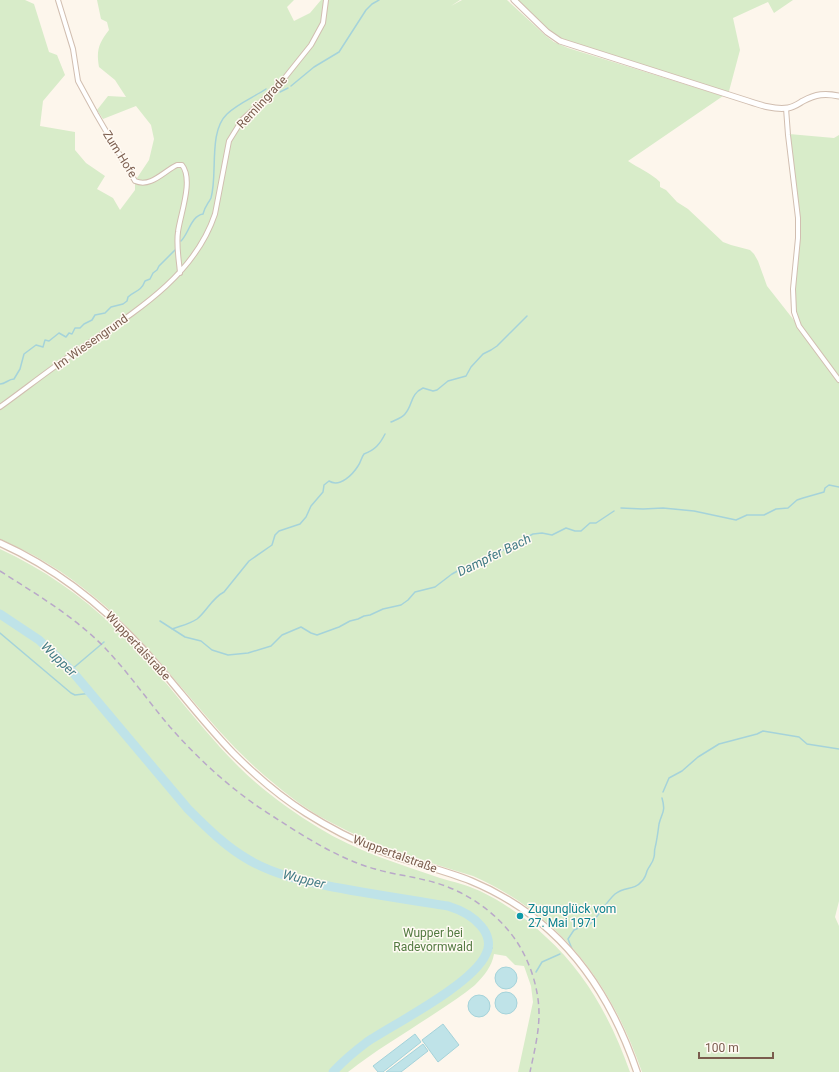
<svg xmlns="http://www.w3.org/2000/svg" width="839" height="1072" viewBox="0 0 839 1072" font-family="Roboto,sans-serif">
	<rect width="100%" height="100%" fill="#fdf6ec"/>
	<!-- green -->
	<path fill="#d8ecc9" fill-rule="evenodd" d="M0,0H25L34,4L49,52L57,55L65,75L43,101L40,126L75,132V150L86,163L105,176L97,189L113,198L120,210L135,190V181L149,160L154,139L151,125L136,106L103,119L97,110L108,96L126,97L115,80L99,67C96,50 99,43 109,30L107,22L101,19L97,0H294L287,7L294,21L310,13L321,0H460L451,6L462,0H507L546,36L554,42L568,48L723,96L628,161C638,168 651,173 660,182V187L666,190L677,202L688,209L723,242L731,245L750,250L754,254L758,261L767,286L804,333L839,382V901L835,917L839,926V1072H642C611,983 561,915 473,876C425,861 376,847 332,823C312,813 294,800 277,786C220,741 179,679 128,628C101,600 69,575 35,556C24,550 12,545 0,539V408L53,370L122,323L180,274L190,261L139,308L0,407ZM275,90L277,92L246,122L231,138L227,150L220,199L213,224L229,141L252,110Z
		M514,0H793L774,13L768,2L733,18L740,50L728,95L560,41Z
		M789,134L834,138L839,135V378L800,325L793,304L799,238Z
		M0,549C43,569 81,595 115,628C160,670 195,723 239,767C262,790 291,811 319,828C356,851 399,864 440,878C454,882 467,885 480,891C505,903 527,919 546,937C586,973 612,1021 630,1072H518L533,1002L531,986L524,966L515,965L506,956L494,954C492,966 484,976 475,985C463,995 450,1003 437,1012C407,1032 376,1050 348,1072H0Z"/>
	<!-- water -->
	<path fill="#bfe3e8" stroke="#a5d3da" d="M495 978a11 11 0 1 1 22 0a11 11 0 1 1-22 0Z
		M495 1003a11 11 0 1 1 22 0a11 11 0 1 1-22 0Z
		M468 1006a11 11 0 1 1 22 0a11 11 0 1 1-22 0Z
		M443,1024L459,1045L438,1062L422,1040Z
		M415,1034L421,1042L383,1072H378L373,1066Z
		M423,1044L428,1051L401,1072H386Z"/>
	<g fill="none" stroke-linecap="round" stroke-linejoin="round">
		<!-- stream -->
		<path stroke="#a5d3da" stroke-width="1.5" d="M291,86L314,67L339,52L366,10L372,4L379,0
			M280,92L288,88
			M181,241C189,233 191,216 203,214C205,206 208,204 211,198C218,174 208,132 227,114C237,104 254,97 266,89
			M0,384C6,384 8,379 14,379L20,369L24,354L36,345L43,347L45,340L49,341L59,333L66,337L69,333L72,334L75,328H80L84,324L92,320L95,315L105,313L111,307L123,304L127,301L128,297C134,291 141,292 145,281L150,279L153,273L157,270L159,266L175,250
			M391,422C395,420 402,418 405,414C413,405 410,394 423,388L433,391L437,390L448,381L466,376L471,367L483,354L491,350L497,346L527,316
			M621,508L643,509L663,508L694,511L736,520L747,515H764L776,509L788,508L797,500L803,498L824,492L825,488L829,485L839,487
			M160,621L185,637L201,641L212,650L228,655L248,653L271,646L282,635L301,627L311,633L317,635L339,627L350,621L358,619L364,616L370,615L383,609L401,605L408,600L415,592L435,587L452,574L463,568L478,561L491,559L503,550L514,548L521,540L533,534L542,533L552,535L566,528L575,531H581L590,523H596L614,511
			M172,629C180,626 190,624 197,619C207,611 212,598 224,592L249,561L272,545L275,535L279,531L300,524L306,517L311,506L323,492L324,485L329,481C340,488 353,474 358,466C361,462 361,458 364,454C375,450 380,444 385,434
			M0,633L71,693L75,695L92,693
			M71,670L104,642
			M663,792L669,778L682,771L698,757L719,744L757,734L763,731L799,737L807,744L839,749
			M590,924C600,915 605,903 615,894C625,886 634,891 642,881C645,878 646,875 647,871C649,866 653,863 654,857C655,854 654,851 655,848C657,840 658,832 659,824C662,812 666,812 662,798
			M488,948H492
			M572,949L568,939L574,930L581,927
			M536,972L542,962L560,954"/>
		<!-- river -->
		<path stroke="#bfe3e8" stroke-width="9" d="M0,614L39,640L71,670L188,809C207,828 226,847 249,860C275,875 304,881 333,887C371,894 410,900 448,906C461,910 472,915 481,926C488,934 491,945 486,954C473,984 396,1023 367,1042C355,1051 343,1061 333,1072"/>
		<defs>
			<path id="minor" d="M58,0L73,49L78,81L96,114L135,181C151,188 164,171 177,165H182C194,180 180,215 178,232C176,245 179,260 180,273
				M786,108L788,135L798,218V238L793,289L794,312L799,326L839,380
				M0,407C25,389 49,370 74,353C128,316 193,280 215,214L229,141L242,120L279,85L311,45L323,23L326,0"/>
			<path id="tertiary" d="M514,0L547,32L560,41L748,101C760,105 775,110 788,108C794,107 798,104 803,101C816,94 825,93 839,96"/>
			<path id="secondary" d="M0,543C56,568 102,605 143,649C174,683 201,720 233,753C255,775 279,796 306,813C328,827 353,840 378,850C408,862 441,869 471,881C500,893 527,910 550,931C592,969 619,1019 637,1072"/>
		</defs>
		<!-- minor casing -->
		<use href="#minor" stroke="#d1beb0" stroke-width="6"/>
		<!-- tertiary casing -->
		<use href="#tertiary" stroke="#d1beb0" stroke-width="7"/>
		<!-- secondary casing -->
		<use href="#secondary" stroke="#d6c0b0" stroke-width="8"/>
		<!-- minor -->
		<use href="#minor" stroke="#fff" stroke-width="4"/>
		<!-- tertiary -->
		<use href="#tertiary" stroke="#fff" stroke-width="5"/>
		<!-- secondary -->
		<use href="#secondary" stroke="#fff" stroke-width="5.5"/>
		<!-- rail -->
		<path stroke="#b9a8c9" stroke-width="1.5" stroke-dasharray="6 4" stroke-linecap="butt" d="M0,571C36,594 75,617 105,648C128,672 148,701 170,727C200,761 235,793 274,817C305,837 339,859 375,869C392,874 409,876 425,880C457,887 487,905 508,930C527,952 539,985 539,1014C539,1033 534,1053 530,1072"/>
	</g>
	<!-- markers -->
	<circle fill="#0f9aa8" stroke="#fffaf3" stroke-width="1.5" cx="520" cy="916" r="4"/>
	<g text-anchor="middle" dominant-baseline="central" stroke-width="3" stroke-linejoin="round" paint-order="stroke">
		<!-- street labels -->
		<g font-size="12" fill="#7a5c4d" stroke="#fffaf3">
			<text transform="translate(262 102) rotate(-47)">Remlingrade</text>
			<text transform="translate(120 154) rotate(58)">Zum Hofe</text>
			<text transform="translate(91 342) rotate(-35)">Im Wiesengrund</text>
			<text transform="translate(138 646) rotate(47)">Wuppertalstraße</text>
			<text transform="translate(395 854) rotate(20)">Wuppertalstraße</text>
		</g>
		<!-- culture labels -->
		<g font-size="12" fill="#0d838f" stroke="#fffaf3" text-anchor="start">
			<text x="528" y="909">Zugunglück vom<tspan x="528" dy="14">27. Mai 1971</tspan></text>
		</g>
		<!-- park labels -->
		<g font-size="12" fill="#537a41" stroke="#fffaf3">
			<text x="433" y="933">Wupper bei<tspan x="433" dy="14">Radevormwald</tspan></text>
		</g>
		<!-- water labels -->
		<g font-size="13" font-style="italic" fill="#437c86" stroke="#fffaf3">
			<text transform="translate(494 555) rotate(-26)">Dampfer Bach</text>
			<text transform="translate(59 659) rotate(44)">Wupper</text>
			<text transform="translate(304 879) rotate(14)">Wupper</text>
		</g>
	</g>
	<!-- scale -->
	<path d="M699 1052v6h74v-6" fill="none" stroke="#7a5c4d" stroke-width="2"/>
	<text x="705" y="1052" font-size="12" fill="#7a5c4d" stroke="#fffaf3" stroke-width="3" paint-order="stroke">100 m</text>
</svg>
